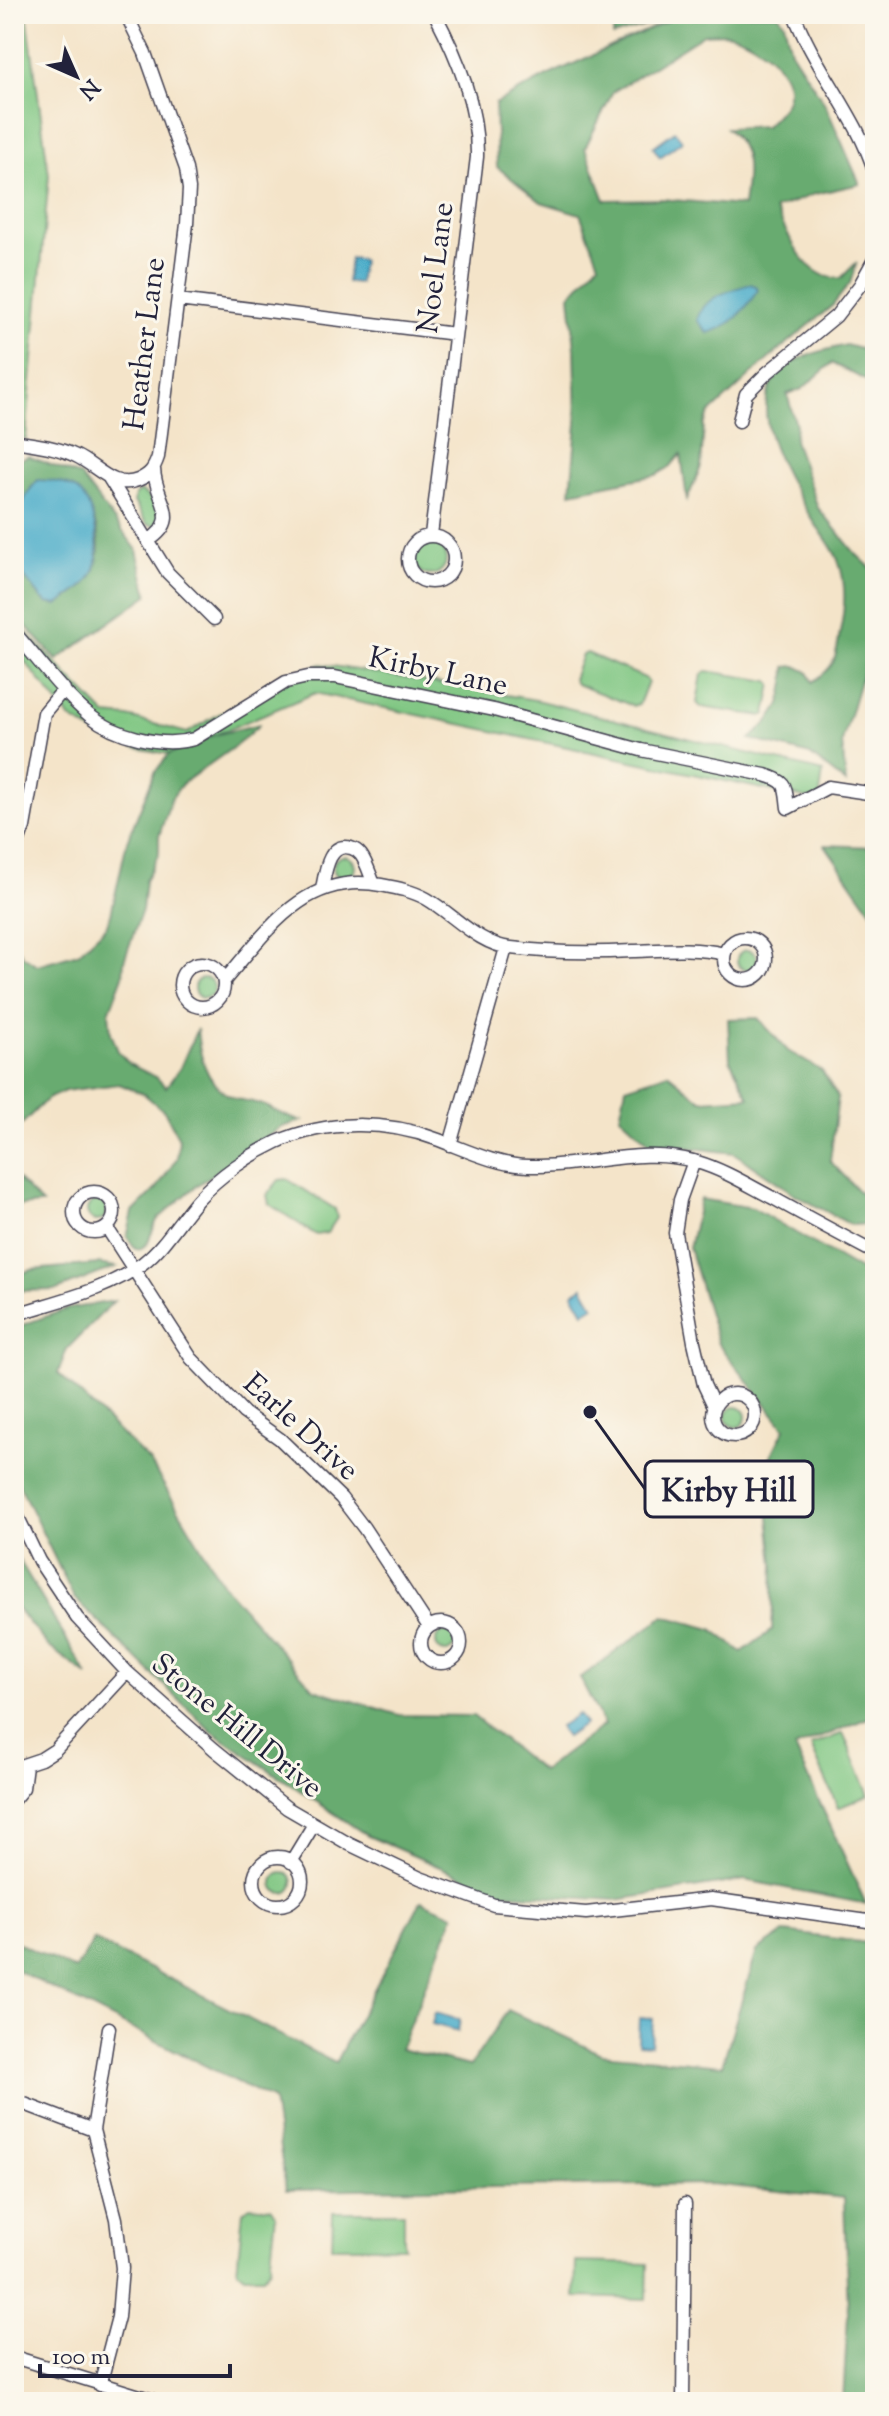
<svg xmlns="http://www.w3.org/2000/svg" width="889" height="2416" viewBox="0 0 889 2416" font-family="'Sorts Mill Goudy',serif">
	<rect width="100%" height="100%" fill="#fbf7ec"/>
	<filter id="ink" filterUnits="userSpaceOnUse"><feTurbulence type="fractalNoise" baseFrequency=".0125" numOctaves="2"/><feDisplacementMap in="SourceGraphic" scale="16" xChannelSelector="R" yChannelSelector="G"/><feConvolveMatrix kernelMatrix="1 2 1 2 8 2 1 2 1" color-interpolation-filters="sRGB"/></filter>
	<filter id="wash" filterUnits="userSpaceOnUse"><feTurbulence type="fractalNoise" baseFrequency=".006" numOctaves="4" result="noise"/><feDisplacementMap in="SourceGraphic" scale="32" xChannelSelector="R" yChannelSelector="G"/><feGaussianBlur stdDeviation="1.8" result="paint"/><feColorMatrix in="noise" values="0 0 0 0 0 0 0 0 0 0 0 0 0 0 0 0 0 1.4 0 .05"/><feComposite in="paint" operator="in"/></filter>
	<g filter="url(#wash)">
		<rect width="100%" height="100%" fill="#f4e4c9"/>
		<!-- green -->
		<path fill="#7fc682" stroke="#50745e" stroke-width="2" d="M14,14H27L49,175L26,439L14,437Z
			M140,491C150,496 158,506 163,516L157,526L147,524L134,502L135,495Z
			M414 559a16 16 0 1 1 32 0a16 16 0 1 1-32 0Z
			M14,620L106,715L128,717L187,733L270,684L321,664L536,700L823,772L819,801L315,693L169,754L135,748L100,736L70,718L14,648Z
			M587,653L645,678L648,682L639,704L633,706L576,684L573,679L582,655Z
			M707,671L769,681L772,684L766,714L762,716L701,707L697,703L702,674Z
			M333 867a11 11 0 1 1 22 0a11 11 0 1 1-22 0Z
			M737 960a10 10 0 1 1 20 0a10 10 0 1 1-20 0Z
			M194 988a10 10 0 1 1 20 0a10 10 0 1 1-20 0Z
			M287,1179L335,1209L337,1218L327,1233L316,1235L269,1204L267,1195L279,1180Z
			M87 1211a10 10 0 1 1 20 0a10 10 0 1 1-20 0Z
			M726 1417a10 10 0 1 1 20 0a10 10 0 1 1-20 0Z
			M436 1642a10 10 0 1 1 20 0a10 10 0 1 1-20 0Z
			M843,1733L869,1795L838,1808L811,1746Z
			M273 1883a10 10 0 1 1 20 0a10 10 0 1 1-20 0Z
			M250,2206L271,2208L276,2215L270,2268L263,2276H244L237,2270L243,2211Z
			M333,2212H404V2247H332Z
			M576,2262L648,2264L647,2299L575,2297Z"/>
		<!-- forest -->
		<path fill="#67ab70" stroke="#446656" stroke-width="2" fill-rule="evenodd" d="M614,14H778L784,22L791,51L825,104L860,184L815,194L775,209C789,235 805,281 841,278L857,262L850,283L833,305L764,363L709,414L704,425L701,467L687,500L681,454L670,467L656,475L571,492L577,423L575,349L570,295L599,263L580,214L541,202L497,167L495,104L547,76L676,17L613,36ZM704,34C712,34 722,32 730,34C756,39 798,72 786,102C781,111 772,119 765,126L726,128C753,151 747,174 743,206L661,199L605,200L585,148L613,92Z
			M846,345L875,353V385L832,363L802,389L787,394L796,425L794,440L818,508L855,553L875,572V641L868,654L842,742L846,783L810,755L750,739C777,716 785,704 786,667L796,666L808,672L813,682C836,666 836,659 840,632C845,607 847,584 838,560C831,543 817,528 808,513C786,476 741,406 784,369C801,354 825,351 846,345Z
			M28,456L80,476L137,550L148,595L57,660L14,613V561L41,598L47,603L58,605C72,594 86,589 94,571C111,533 83,478 38,481L31,488L14,524V462Z
			M260,724L238,744L182,784L171,799L159,836V853L145,881L142,910L124,961L123,976L109,1013L111,1033L118,1051L129,1064L156,1077L166,1087L180,1068L197,1029C199,1055 207,1088 235,1098C243,1101 252,1101 260,1104C275,1109 286,1118 301,1121L280,1128L196,1186L157,1220L147,1244L140,1249L135,1248L127,1237L133,1212L157,1188L177,1158L179,1139L165,1112L144,1094L119,1084L65,1091L47,1099L23,1123L14,1129V940L22,955L37,965L78,953L106,927L111,914L127,841L155,772L169,754L214,735Z
			M825,845L875,847V916L871,911Z
			M758,1018L788,1051L822,1071L838,1097L830,1161L865,1198L875,1224L851,1225L796,1195L734,1153L650,1143L620,1116L626,1087L668,1073L701,1100L749,1097L730,1060L728,1019Z
			M14,1176L42,1204L20,1206L14,1209Z
			M700,1199L753,1208L875,1279V1715L795,1748L866,1904L745,1880L616,1900L500,1893L368,1836L211,1731L74,1598L14,1474V1328L67,1309L114,1301L67,1349L58,1373L150,1462L224,1586L314,1689L399,1715L473,1716L542,1771L604,1725L580,1678L664,1616L712,1629L742,1652L772,1630L774,1564L764,1470L785,1428L718,1344L689,1248Z
			M98,1264L116,1267L57,1290L14,1291V1276L31,1270Z
			M14,1543L18,1558L88,1676L48,1646L14,1605Z
			M421,1901L454,1915L400,2049L470,2066L508,2010L601,2054L722,2065L757,1951L785,1932L875,1944V2402H843L848,2314L844,2198L711,2184L286,2190L273,2100L14,1969V1941L75,1970L94,1940L335,2063Z"/>
		<!-- water -->
		<path fill="#49acc9" stroke="#366782" stroke-width="2" d="M675,131L682,141L660,157L653,147Z
			M350,258L362,260L359,283L347,282Z
			M750,284L756,286L758,290C744,311 733,326 708,333L697,320C704,296 729,291 750,284Z
			M38,480C51,480 71,483 80,493C95,508 102,552 94,571C86,589 72,594 58,605L47,603L41,598C33,587 20,574 15,562C6,540 22,496 38,480Z
			M583,1287L594,1306L584,1312L573,1293Z
			M578,1714L585,1724L566,1737L559,1727Z
			M435,2013L460,2020L458,2031L432,2024Z
			M639,2018L653,2019L651,2045L638,2044Z"/>
	</g>
	<g filter="url(#ink)">
		<g fill="none" stroke-linecap="round" stroke-linejoin="round">
			<defs>
				<path id="minor" d="M794,14C815,69 858,117 875,173
					M178,300L455,334
					M739,421L746,394L767,373L836,316L860,285L875,258
					M14,441C34,444 57,447 76,456C96,465 114,490 138,480C150,475 154,469 158,457L187,224L189,189L186,169L145,53L126,14
					M109,478L168,573L214,619
					M431,535L477,157C478,106 458,58 435,14
					M408 559a23 23 0 1 1 46 0a23 23 0 1 1-46 0Z
					M148,541C184,518 155,502 154,469
					M14,632C38,659 61,692 89,715C115,736 161,748 194,739L286,682L308,677H335L494,710L641,750L765,775C788,782 785,785 788,808L828,787L875,794
					M14,854L24,827L44,713L64,689
					M322,889C325,874 328,841 351,848C355,849 358,851 361,855C367,863 370,875 374,884
					M724 959a21 21 0 1 1 42 0a21 21 0 1 1-42 0Z
					M180 985a22 22 0 1 1 44 0a22 22 0 1 1-44 0Z
					M224,981C267,931 305,871 381,885C397,888 413,891 427,899C453,914 479,945 511,948C551,953 592,953 633,951C662,950 696,947 724,954
					M450,1145L506,948
					M694,1161L680,1200L675,1233L694,1342L704,1385L714,1406
					M74 1212a20 20 0 1 1 40 0a20 20 0 1 1-40 0Z
					M107,1228L191,1358L244,1413L280,1439L341,1498L364,1528L429,1627
					M14,1315C56,1301 107,1291 143,1263C165,1246 180,1219 198,1199C219,1176 249,1155 277,1142C327,1120 385,1120 436,1139C466,1150 496,1165 528,1166C585,1168 642,1145 697,1162C724,1170 748,1185 773,1198C807,1217 841,1235 875,1253
					M713 1415a21 21 0 1 1 42 0a21 21 0 1 1-42 0Z
					M14,1509L39,1561L77,1618L127,1672L214,1749L287,1808L349,1844L420,1878L494,1905L586,1913L711,1899L875,1922
					M421 1643a20 20 0 1 1 40 0a20 20 0 1 1-40 0Z
					M14,1768L41,1759L55,1750L127,1672
					M14,1799L23,1788L26,1765
					M254 1881a24 24 0 1 1 48 0a24 24 0 1 1-48 0Z
					M291,1862L314,1824
					M14,2100L93,2130
					M14,2357L159,2402
					M100,2385L118,2317L122,2268L116,2219L93,2130L109,2028
					M683,2402L685,2204"/>
			</defs>
			<!-- minor casing -->
			<use href="#minor" stroke="#423f50" stroke-width="15"/>
			<!-- minor -->
			<use href="#minor" stroke="#fff" stroke-width="12"/>
		</g>
	</g>
	<g text-anchor="middle" dominant-baseline="central" stroke-width="6" stroke-linejoin="round" paint-order="stroke">
		<!-- street labels -->
		<g font-size="30" fill="#22223b" stroke="#fbf7ec">
			<text transform="translate(437 268) rotate(-83)">Noel Lane</text>
			<text transform="translate(146 344) rotate(-83)">Heather Lane</text>
			<text transform="translate(438 673) rotate(12)">Kirby Lane</text>
			<text transform="translate(300 1428) rotate(42)">Earle Drive</text>
			<text transform="translate(236 1727) rotate(39)">Stone Hill Drive</text>
		</g>
	</g>
	<!-- callouts -->
	<path fill="none" stroke="#22223b" stroke-width="3" d="M590 1412L645 1489"/>
	<circle fill="#22223b" stroke="#fbf7ec" stroke-width="3" cx="590" cy="1412" r="8"/>
	<rect fill="#fbf7ec" stroke="#22223b" stroke-width="3" x="645" y="1461" width="168" height="56" rx="8"/>
	<g font-size="32" text-anchor="middle" font-weight="bold" fill="#22223b">
		<text x="729" y="1501">Kirby Hill</text>
	</g>
	<!-- margin -->
	<rect width="889" height="2416" fill="none" stroke="#fbf7ec" stroke-width="48"/>
	<!-- north arrow -->
	<g transform="translate(76 76) rotate(135)" stroke="#fbf7ec" stroke-width="6" paint-order="stroke">
	<path d="M0-6L14 30L0 20L-14 30Z" fill="#22223b"/>
	<text y="-12" font-size="22" font-weight="bold" text-anchor="middle" fill="#22223b">N</text>
	</g>
	<!-- scale -->
	<path d="M40 2364v12h190v-12" fill="none" stroke="#22223b" stroke-width="4"/>
	<text x="52" y="2364" font-size="24" fill="#22223b" stroke="#fbf7ec" stroke-width="6" paint-order="stroke">100 m</text>
</svg>
